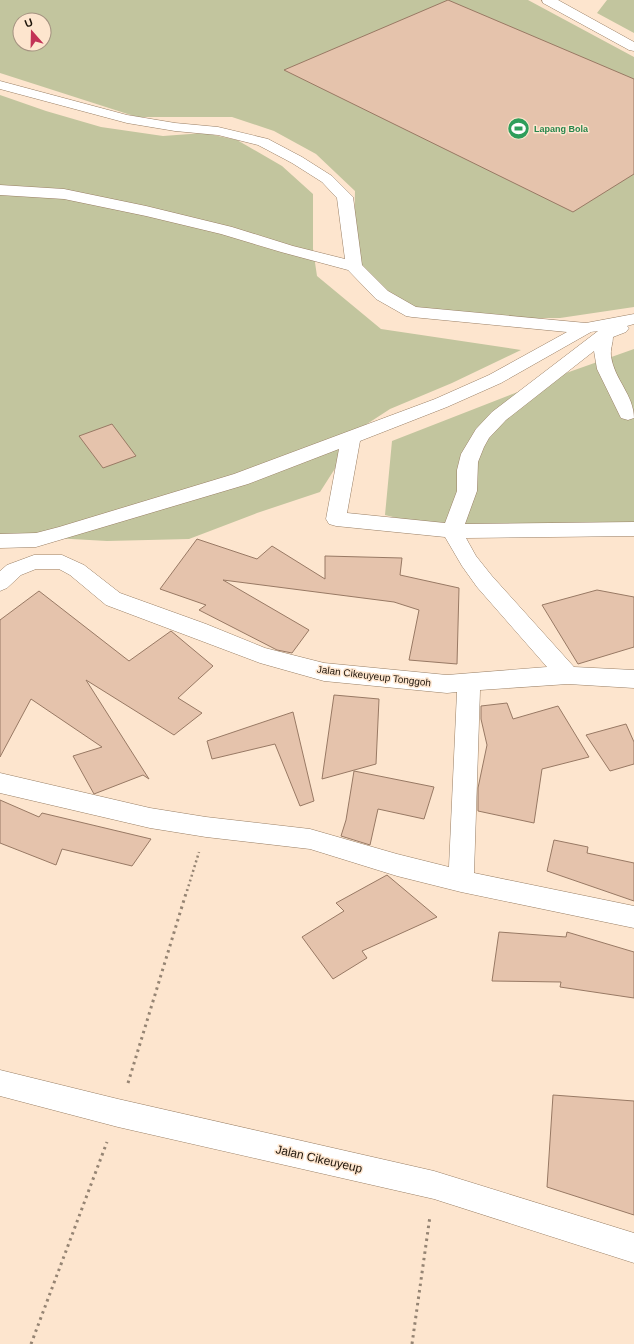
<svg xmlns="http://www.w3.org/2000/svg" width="634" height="1344" viewBox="0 0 634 1344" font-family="Arial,sans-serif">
	<rect width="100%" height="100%" fill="#fde5ce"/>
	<!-- green -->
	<path fill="#c2c59e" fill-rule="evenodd" d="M0,0H528L634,57V307L560,318H511L413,309L359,270L354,242L355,191L316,154L274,131L232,117H137L0,73ZM20,20H44V44H20Z
		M607,0H634V33L597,13Z
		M0,95L46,111L101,127L163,136L204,133L237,140L282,166L313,194V249L317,276L381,329L521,350L452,383L390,409L350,435L343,456L320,492L257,513L189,539L107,541L0,535Z
		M634,349V534L440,529L385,515L392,441L569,372Z"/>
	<!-- building -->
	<path fill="#e5c3ac" stroke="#987964" d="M448,0L634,79V174L573,212L284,70Z
		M112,424L136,456L103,468L79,436Z
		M197,539L257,559L272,546L325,579V556L402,558L400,575L459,588L457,664L409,660L419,610L394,602L223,580L309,630L292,653L277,650L199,610L206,605L160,589Z
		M597,590L634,597V647L578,664L542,605Z
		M39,591L129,661L171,631L213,666L178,698L202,713L174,735L86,680L149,779L143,775L94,794L73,756L102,747L31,699L0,757V620Z
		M334,695L379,699L376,764L322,779Z
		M507,703L513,719L558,706L589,757L542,769L534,823L478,811V788L487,745L481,719V706Z
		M293,712L314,801L300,806L275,744L212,759L207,741Z
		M626,724L634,742V764L610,771L586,735Z
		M354,771L434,787L424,819L378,809L370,845L341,836L346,820Z
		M0,800L39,817L42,813L151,839L132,866L62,849L56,865L0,843Z
		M554,840L588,847L587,853L634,863V901L547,871Z
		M387,875L437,917L362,951L367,958L333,979L302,937L344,911L336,903Z
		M499,932L566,937L567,932L634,952V998L560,987L561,982L492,981Z
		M553,1095L634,1101V1215L547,1187Z"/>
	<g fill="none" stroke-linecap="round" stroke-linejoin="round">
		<defs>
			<path id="minor" d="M542,0H558L634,42V51L629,50L543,3Z
				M0,81L127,115L175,123L218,127L268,139L302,157L332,176L353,197L362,265L388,291L416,307L586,323L634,314V324L627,326L629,328L626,332L613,337C613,343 610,350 611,356C614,379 634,395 634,418L628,420L621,418L619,414L597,369L594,351L506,420L489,438L484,447L478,462L477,491L465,524L634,522V536L466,538L476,556L492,576L574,667L634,670V688L568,684L480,690L474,873L634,906V928L461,892L397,876L310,849L206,837L150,828L0,793V773L150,808L206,817L310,829L397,854L449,867L457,692L447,693L324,681L260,663L106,605L70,575L59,569H36L21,575L7,588L0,591V571L7,565L34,555H62L84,565L120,593L206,624L265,648L324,663L447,675L547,667L477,587L462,566L445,537L336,526L329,524L326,519L339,449L248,484L36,547L0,548V534L36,533L59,527L234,474L435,399L489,375L567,332L412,317L406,316L376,299L348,270L281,252L221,234L146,216L64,199L0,195V185L64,189L146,206L232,227L293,246L345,259L337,198L322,182L292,163L258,145L218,135L175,131L127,123L0,89ZM598,331L492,412L476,429L461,454L457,470V491L445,523L347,513L360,441L447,407L501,383L591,332Z
				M0,1070L118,1099L434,1171L634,1233V1263L434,1199L118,1127L0,1096Z"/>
		</defs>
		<!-- minor casing -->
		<use href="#minor" stroke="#997f65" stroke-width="1"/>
		<!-- path-far1 -->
		<path stroke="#958473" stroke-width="2.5" stroke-dasharray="2 3" stroke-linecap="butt" d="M187,891L199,852"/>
		<!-- path -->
		<path stroke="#958473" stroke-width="3" stroke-dasharray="2.5 4" stroke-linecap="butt" d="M128,1083L187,890
			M31,1344L107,1142
			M412,1344L430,1216"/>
		<!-- minor -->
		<use href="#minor" fill="#fff" fill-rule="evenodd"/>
	</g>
	<!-- icons -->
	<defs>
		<symbol id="stadium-disc" viewBox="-11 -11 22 22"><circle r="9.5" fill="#2e9e5b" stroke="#fde5ce"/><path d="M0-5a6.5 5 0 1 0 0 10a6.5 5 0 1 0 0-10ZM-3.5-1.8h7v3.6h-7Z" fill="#fff"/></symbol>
	</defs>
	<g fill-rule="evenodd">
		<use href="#stadium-disc" x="506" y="116" width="25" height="25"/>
	</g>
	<g text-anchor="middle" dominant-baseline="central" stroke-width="3" stroke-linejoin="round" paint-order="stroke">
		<!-- far-leisure labels -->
		<g font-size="9" font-weight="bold" fill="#27864d" stroke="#fde5ce" text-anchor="start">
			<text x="534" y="129">Lapang Bola</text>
		</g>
		<!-- street labels -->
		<g font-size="10" fill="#1f150b" stroke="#fde5ce">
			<text transform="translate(374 676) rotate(7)">Jalan Cikeuyeup Tonggoh</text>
		</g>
		<!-- near-street labels -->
		<g font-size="12" fill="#1f150b" stroke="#fde5ce">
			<text transform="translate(319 1159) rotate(13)">Jalan Cikeuyeup</text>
		</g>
	</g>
	<!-- north arrow -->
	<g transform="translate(32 32) rotate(340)"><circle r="19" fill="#fde5ce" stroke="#a49280"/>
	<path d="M0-3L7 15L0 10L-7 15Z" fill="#c23256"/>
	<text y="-6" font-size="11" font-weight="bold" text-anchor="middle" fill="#1f150b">U</text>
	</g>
</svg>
